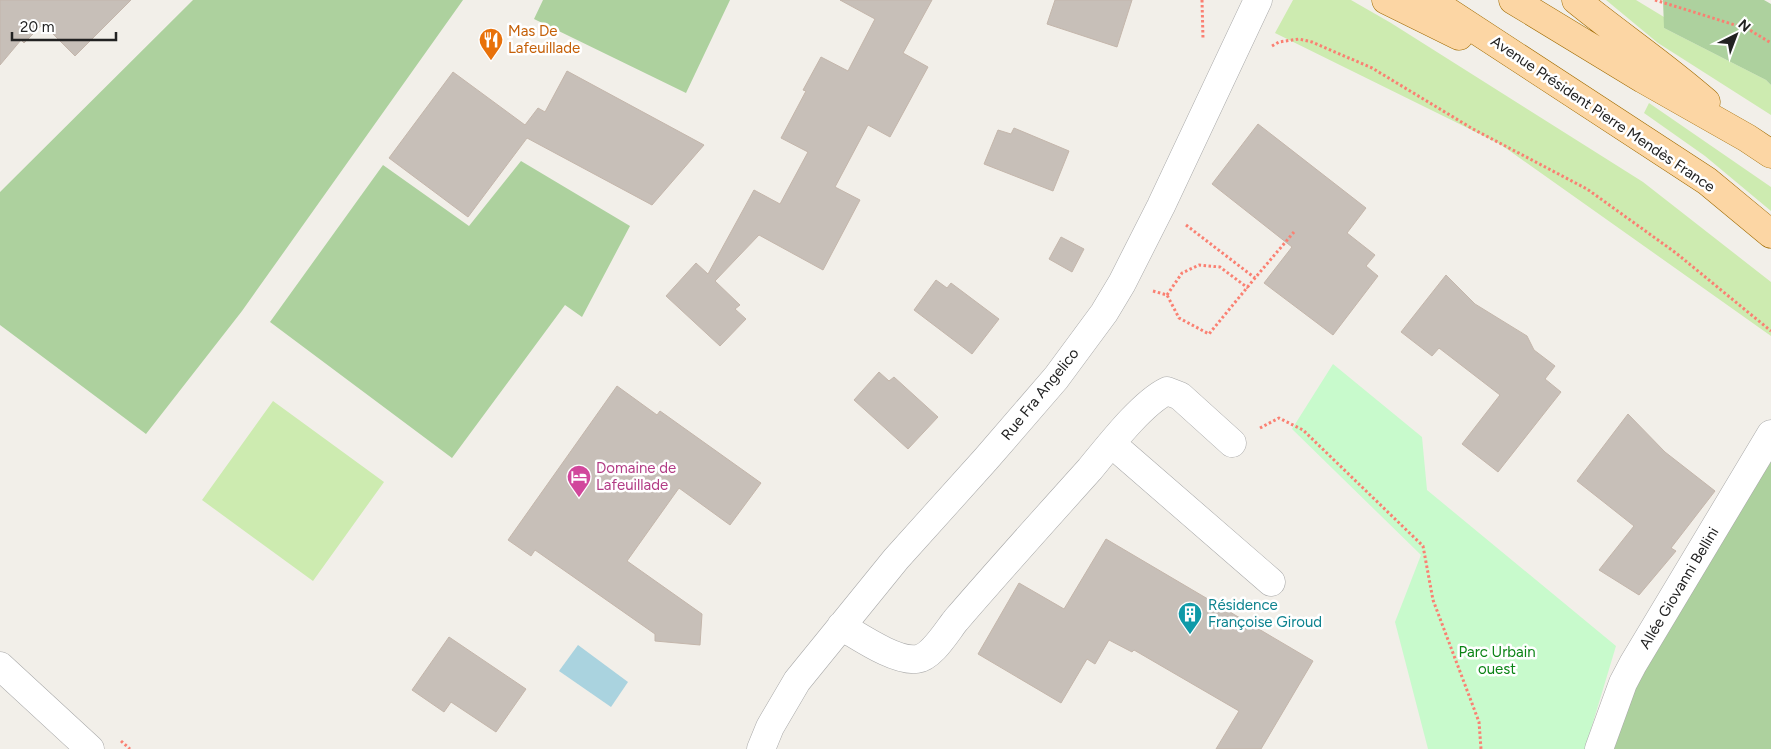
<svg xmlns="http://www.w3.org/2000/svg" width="1771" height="749" viewBox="0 0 1771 749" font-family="Figtree,sans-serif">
	<rect width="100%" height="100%" fill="#f2efe9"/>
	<!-- grass -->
	<path fill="#cdebb0" d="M1293,0H1351L1391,23L1643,182L1771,282V336L1500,144L1275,33Z
		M1606,0H1636L1664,17V28L1766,80L1771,85V115L1658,43Z
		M1649,103L1771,187V211L1705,156L1644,113Z
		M273,401L384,482L313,581L202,500Z"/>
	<!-- forest -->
	<path fill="#add19e" d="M193,0H463L242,311L146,434L0,325V192Z
		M543,0H730L686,93L534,19Z
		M1663,0H1764L1771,4V85L1766,80L1664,28Z
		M521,161L630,226L582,317L565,305L452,458L270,322L383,165L469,226Z
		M1771,456V749H1609L1632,688Z"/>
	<!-- park -->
	<path fill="#c8facc" d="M1333,364L1422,437L1427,490L1616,646L1585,749H1428L1395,622L1421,555L1292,429Z"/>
	<!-- water -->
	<path fill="#aad3df" d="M578,645L628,682L611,707L559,671Z"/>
	<!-- building -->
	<path fill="#c7bfb8" stroke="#c4b6ab" d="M0,0H131L75,56L43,24L24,43L21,40L0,65Z
		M840,0H932L903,53L928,67L890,137L868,125L835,187L860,200L823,270L759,235L715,281L740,305L735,309L746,319L720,346L666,296L696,263L708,274L754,190L780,204L808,152L781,138L806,91L803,90L821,57L848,71L875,19Z
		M1055,0H1132L1117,47L1047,24Z
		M567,71L704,145L652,205L527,138L468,217L389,158L453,72L525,125L538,108L545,112Z
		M1258,124L1366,208L1347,233L1375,255L1366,266L1378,276L1333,335L1264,283L1292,247L1212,184Z
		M1014,128L1069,151L1053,191L984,164L998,130L1011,134Z
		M1061,237L1084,249L1072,272L1049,259Z
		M1446,275L1475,304L1527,336L1534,350L1555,366L1545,379L1561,392L1498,472L1462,444L1500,395L1439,348L1432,356L1401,332Z
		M936,280L947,288L951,283L999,319L972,354L914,310Z
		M879,372L889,381L894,377L938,417L908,449L854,400Z
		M617,386L657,415L660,411L761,483L730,525L679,488L627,561L702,614L700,645L655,641V634L535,550L531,556L508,540Z
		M1628,414L1665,452L1715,491L1671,548L1676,551L1639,595L1599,570L1634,526L1577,481Z
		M1106,539L1313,661L1261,749H1216L1239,711L1134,650L1132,652L1109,640L1095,664L1087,659L1061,703L978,654L1019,583L1064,609Z
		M449,637L526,689L496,732L451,702L444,712L412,690Z"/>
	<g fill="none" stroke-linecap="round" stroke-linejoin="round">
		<defs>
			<path id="minor" d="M1112,444L1271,582
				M841,626C860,637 896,662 917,659C932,657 947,631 956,620C1000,569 1045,519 1090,469C1109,446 1142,403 1167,391L1180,396L1232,443
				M0,666L90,749
				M761,749L770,727L797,681L896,559L986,459L1056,378L1104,313L1122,283L1161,206L1258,0
				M1599,749L1623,683L1633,664L1771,434"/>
			<path id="major" d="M1386,0L1459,36
				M1430,0L1707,181L1771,234
				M1513,0L1643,79L1747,138L1771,154
				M1576,0C1619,35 1665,66 1706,102"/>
		</defs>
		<!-- minor casing -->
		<use href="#minor" stroke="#a9a9a9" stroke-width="29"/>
		<!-- major casing -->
		<use href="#major" stroke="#a06b00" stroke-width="29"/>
		<!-- path -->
		<path stroke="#fa8072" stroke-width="3" stroke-dasharray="2.5 2.5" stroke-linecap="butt" d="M1202,0L1203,39
			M1655,0L1748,29L1771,43
			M1272,46L1279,42L1299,39L1312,42L1372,68L1473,129L1587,189L1676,253L1771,331
			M1186,225L1255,278L1294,232
			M1153,291L1167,295L1179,318L1209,334L1255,278
			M1167,295L1182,273L1199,265L1220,267L1248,288
			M1260,428L1279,418L1303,430L1423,546L1433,600L1479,722L1481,749
			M121,741L130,749"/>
		<!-- minor -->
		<use href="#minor" stroke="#fff" stroke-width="28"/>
		<!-- major -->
		<use href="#major" stroke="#fcd6a4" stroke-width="28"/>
	</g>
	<!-- icons -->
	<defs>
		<symbol id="restaurant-pin" viewBox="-11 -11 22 30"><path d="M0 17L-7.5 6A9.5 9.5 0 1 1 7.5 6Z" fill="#e8710a" stroke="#fff"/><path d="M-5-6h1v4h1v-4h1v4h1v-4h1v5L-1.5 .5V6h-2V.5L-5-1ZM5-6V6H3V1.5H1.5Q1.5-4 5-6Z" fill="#fff"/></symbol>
		<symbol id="hotel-pin" viewBox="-11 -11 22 30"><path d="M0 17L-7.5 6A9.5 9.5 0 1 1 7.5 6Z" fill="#d1479c" stroke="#fff"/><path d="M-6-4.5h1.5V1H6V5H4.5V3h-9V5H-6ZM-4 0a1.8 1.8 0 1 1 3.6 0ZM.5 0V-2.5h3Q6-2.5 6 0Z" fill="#fff"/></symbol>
		<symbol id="building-pin" viewBox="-11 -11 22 30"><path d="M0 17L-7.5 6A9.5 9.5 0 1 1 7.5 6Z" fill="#0f9aa8" stroke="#fff"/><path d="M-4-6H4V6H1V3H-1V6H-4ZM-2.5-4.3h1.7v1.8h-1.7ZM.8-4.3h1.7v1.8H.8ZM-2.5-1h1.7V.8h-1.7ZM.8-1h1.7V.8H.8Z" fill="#fff"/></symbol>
	</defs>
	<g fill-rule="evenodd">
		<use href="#restaurant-pin" x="477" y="26" width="28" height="38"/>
		<use href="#hotel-pin" x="565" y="463" width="28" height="38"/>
		<use href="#building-pin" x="1176" y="600" width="28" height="38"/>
	</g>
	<g text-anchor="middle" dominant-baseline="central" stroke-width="5" stroke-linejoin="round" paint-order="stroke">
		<!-- food labels -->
		<g font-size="15" fill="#c56008" stroke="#fff" text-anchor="start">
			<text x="508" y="31">Mas De<tspan x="508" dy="17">Lafeuillade</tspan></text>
		</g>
		<!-- street labels -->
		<g font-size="15" fill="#222" stroke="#fff">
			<text transform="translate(1603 114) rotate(34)">Avenue Président Pierre Mendès France</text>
			<text transform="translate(1040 394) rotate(-51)">Rue Fra Angelico</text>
			<text transform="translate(1679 588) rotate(-59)">Allée Giovanni Bellini</text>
		</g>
		<!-- hotel labels -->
		<g font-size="15" fill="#b23c85" stroke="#fff" text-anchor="start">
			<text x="596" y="468">Domaine de<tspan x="596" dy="17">Lafeuillade</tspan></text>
		</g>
		<!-- culture labels -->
		<g font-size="15" fill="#0d838f" stroke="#fff" text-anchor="start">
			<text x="1208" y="605">Résidence<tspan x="1208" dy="17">Françoise Giroud</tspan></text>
		</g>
		<!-- park labels -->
		<g font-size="15" fill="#0c8416" stroke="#fff">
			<text x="1497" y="652">Parc Urbain<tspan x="1497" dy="17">ouest</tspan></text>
		</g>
	</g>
	<!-- north arrow -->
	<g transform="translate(1736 35) rotate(42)" stroke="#ffffff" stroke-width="4" paint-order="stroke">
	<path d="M0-4L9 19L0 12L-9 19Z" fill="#222222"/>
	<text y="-8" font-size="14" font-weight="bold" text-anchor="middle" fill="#222222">N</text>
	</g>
	<!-- scale -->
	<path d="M12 32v8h104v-8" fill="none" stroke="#222222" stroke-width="2.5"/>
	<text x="20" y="32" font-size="15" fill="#222222" stroke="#ffffff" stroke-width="4" paint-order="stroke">20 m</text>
</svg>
